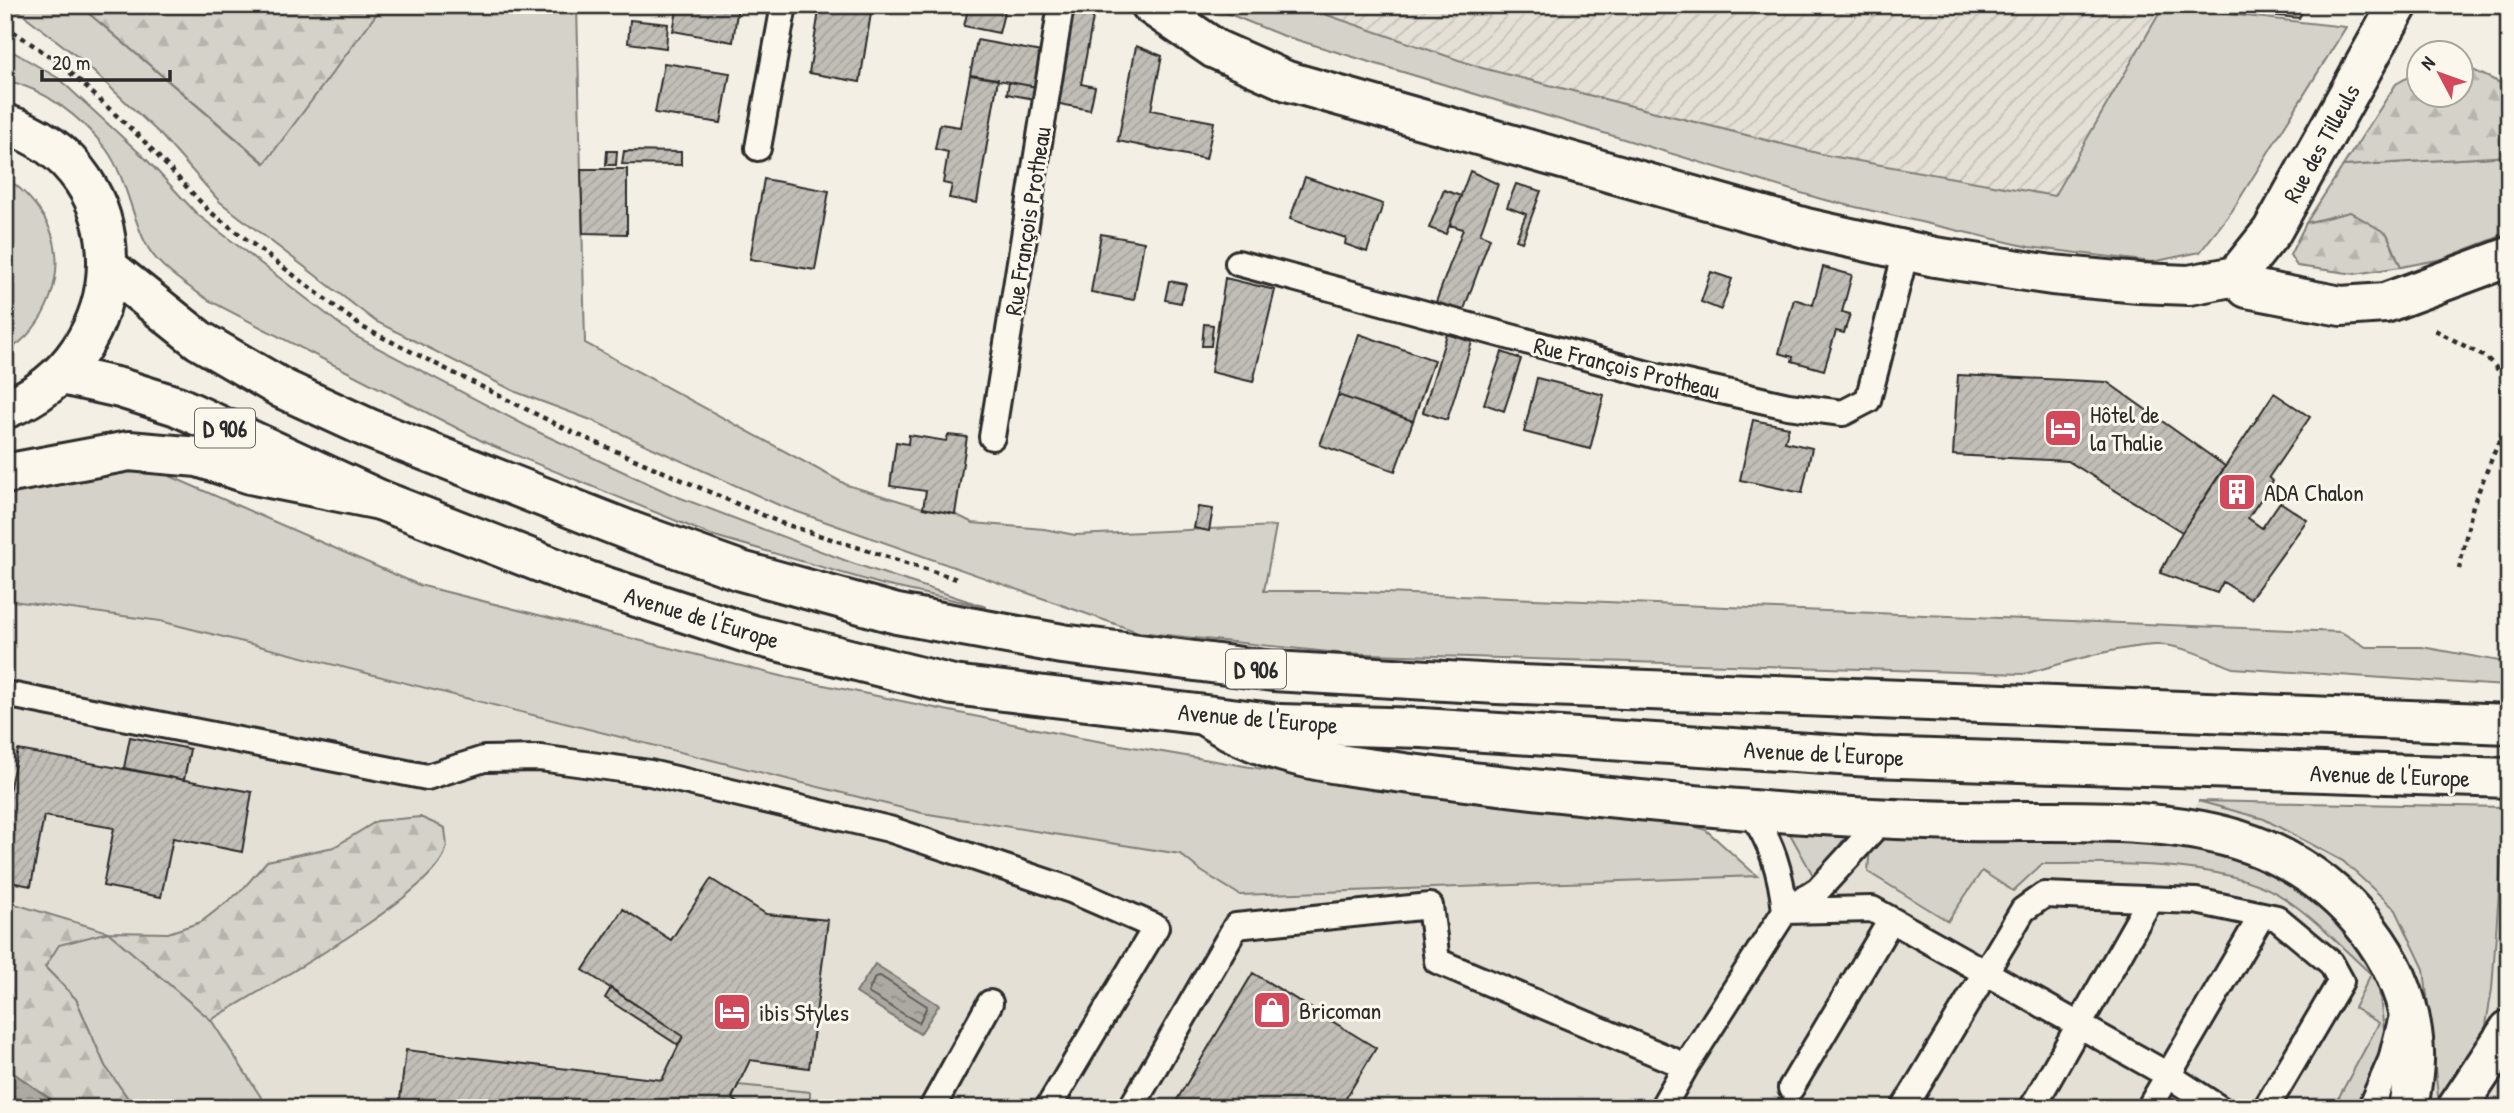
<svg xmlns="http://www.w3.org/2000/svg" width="2514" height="1113" viewBox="0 0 2514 1113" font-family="'Patrick Hand',sans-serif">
	<defs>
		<pattern id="industrial-furrows" width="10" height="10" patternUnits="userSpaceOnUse" patternTransform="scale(1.75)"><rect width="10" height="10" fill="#e4e0d6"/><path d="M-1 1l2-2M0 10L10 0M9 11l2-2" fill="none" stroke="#c4c0b8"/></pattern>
		<pattern id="forest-firs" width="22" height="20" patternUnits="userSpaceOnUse" patternTransform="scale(1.75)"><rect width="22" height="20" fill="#d5d2c9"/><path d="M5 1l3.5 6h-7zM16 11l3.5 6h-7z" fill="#b7b4ad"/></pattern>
		<pattern id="water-ripples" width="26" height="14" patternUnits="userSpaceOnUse" patternTransform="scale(1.75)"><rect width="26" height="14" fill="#aca9a2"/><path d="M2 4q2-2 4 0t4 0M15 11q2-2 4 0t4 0" fill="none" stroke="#8c8a84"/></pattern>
		<pattern id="building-hatch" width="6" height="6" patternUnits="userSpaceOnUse" patternTransform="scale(1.75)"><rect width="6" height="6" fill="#c0beb6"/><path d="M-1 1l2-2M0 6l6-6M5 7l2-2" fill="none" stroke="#a5a39d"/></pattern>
	</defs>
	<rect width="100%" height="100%" fill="#f3efe4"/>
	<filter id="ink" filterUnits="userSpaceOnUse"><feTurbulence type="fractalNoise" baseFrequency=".0143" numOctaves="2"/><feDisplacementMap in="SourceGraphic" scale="14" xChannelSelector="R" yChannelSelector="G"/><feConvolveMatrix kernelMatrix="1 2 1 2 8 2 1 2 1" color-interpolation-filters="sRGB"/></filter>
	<g filter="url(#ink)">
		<!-- built -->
		<path fill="#e4e0d6" d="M5,600L160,621L922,813L1181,854L1201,871L1756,876L1784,823L2181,838L2198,801L2509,807V1108H268L211,1020L5,901Z"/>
		<!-- industrial -->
		<path fill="url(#industrial-furrows)" d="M1298,5H2164L2054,196L1864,169L1482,68Z"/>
		<!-- grass -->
		<path fill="#d5d2c9" stroke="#807e7a" stroke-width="2" d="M11,5H79L264,163L383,5H577L585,343L847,485L923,508L955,514L973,523L1044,529L1075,535L1276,526L1264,591H1336L2341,632L2366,647H2422L2505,662V686L2233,668C2210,659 2181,644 2156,645C2112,647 2066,663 2024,674L1338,653L1138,632L781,506L591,420L516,392L375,321L220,202L160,134L79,58Z
			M1207,5H1298L1482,68L1825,155L2054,196L2163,7L2346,27L2232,211L2200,252L2152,262L2029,247L1821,199L1281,35Z
			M5,47L58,78L146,159L198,215L355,336L536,431L673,495L852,563L986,607L884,585L711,535L486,443L210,301C189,287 158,268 146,244C131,215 126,176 106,149C81,117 45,89 5,80Z
			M2509,156V233L2442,259L2401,267L2387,234L2350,212L2306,223L2343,166Z
			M5,177C24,190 38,205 48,225C70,268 47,331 5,352Z
			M132,471L163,473L419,585L785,677L1080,738L1297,775L1673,820L1706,830L1757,876L1240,895L1201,871L1180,854L922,813L160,621L5,600V488Z
			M2198,801L2505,807L2492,989L2483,1043L2449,1097L2438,1096L2424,969L2396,910L2343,861L2264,819Z
			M1784,823L1854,825L1815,879Z
			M1895,827L2182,838L2232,854L2305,891L2361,945L2378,982L2385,1038L2377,1071L2359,1108H2333L2379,1023L2354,1008L2371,974C2344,950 2317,920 2287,900C2229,859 2111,864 2042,864L2013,891L1982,871L1948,921L1868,872L1870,846Z
			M108,932L211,1020L268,1108H135L105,1066L76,999L45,967L59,944Z
			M738,1085L810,1092V1108H744L732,1098Z"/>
		<!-- forest -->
		<path fill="url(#forest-firs)" stroke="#807e7a" stroke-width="2" d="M79,5H383L265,163Z
			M2462,65L2509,87V156L2343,166L2396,84L2419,71L2420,94H2462Z
			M2350,212L2387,234L2401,267L2355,274L2297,266L2290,255L2306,223Z
			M420,817L445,828C445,834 448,843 446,849C436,895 256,992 211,1020L108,932L59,945L45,967L76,999L105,1066L135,1108H63L5,1067V901L108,932L168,933L201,922L242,890L267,861L334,847L377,821Z"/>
		<!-- water -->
		<path fill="url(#water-ripples)" stroke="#787772" stroke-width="2" d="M875,964L939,1005L920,1034L856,993Z
			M5,1067L63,1108H30L5,1090Z"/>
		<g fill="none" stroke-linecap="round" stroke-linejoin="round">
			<!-- shore -->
			<path stroke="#5f5d5b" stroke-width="2" d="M880,976L927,1006L919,1023L868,993L875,977Z"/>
		</g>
		<!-- building -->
		<path fill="url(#building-hatch)" stroke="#2b2b2b" stroke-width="2" d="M678,5H738L733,42L673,31Z
			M820,5L871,13L860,82L809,73Z
			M969,5H1006L999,33L964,26Z
			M1072,5L1095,7L1081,84L1095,87L1090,110L1055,103Z
			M2241,5H2306L2299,18L2237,12Z
			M630,20L668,24L666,48L628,43Z
			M977,40L1042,52L1037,87L970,75Z
			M1136,46L1162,56L1151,110L1214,122L1206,159L1118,141Z
			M664,63L730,73L721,123L655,113Z
			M970,75L998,79L977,203L949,198L952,185L943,183L948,152L935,149L940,124L960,127Z
			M1009,82L1037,87L1035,99L1007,94Z
			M607,151H617L616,165H606Z
			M624,151L681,152V165L622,164Z
			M581,169H627V234L583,233Z
			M1470,171L1498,184L1480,234L1490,238L1463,312L1436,302L1463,229L1450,225Z
			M1305,177L1383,204L1367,252L1345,244L1346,238L1290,219Z
			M764,179L829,191L815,270L750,259Z
			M1516,184L1541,191L1522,242L1516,240L1526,214L1507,207Z
			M1444,190L1461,196L1446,234L1429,228Z
			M1101,234L1144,242L1134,300L1091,292Z
			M1823,267L1852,275L1842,312L1850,314L1844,333L1836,331L1824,370L1792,361L1793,357L1779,353L1794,299L1813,305Z
			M1711,272L1732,279L1721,310L1701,302Z
			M1225,278L1275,290L1253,382L1211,372Z
			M1169,281L1186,284L1181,303L1165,300Z
			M1204,324L1213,325L1211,346H1202Z
			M1359,334L1434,360L1413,421L1338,395Z
			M1447,334L1472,342L1447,420L1423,412Z
			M1502,352L1521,359L1504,411L1484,404Z
			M1958,375L2107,382L2225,466L2182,532L2068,461L1953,455Z
			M1537,378L1604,395L1590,449L1524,432Z
			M2274,393L2310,417L2269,477L2273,481L2248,518L2262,528L2280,502L2307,520L2250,599L2223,582L2217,593L2160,573L2182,532Z
			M1338,395L1413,421L1395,471L1320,445Z
			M1753,420L1789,427L1785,442L1812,448L1802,493L1740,480Z
			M909,435L946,441L948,435L967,437L955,514L923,508L926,491L890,486L896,442L908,444Z
			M1198,507L1213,509L1209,531L1194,528Z
			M130,737L190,749L184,780L124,768Z
			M18,750L252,792L242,852L173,838L161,897L103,886L114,828L44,816L31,886L5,881V809Z
			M711,879L766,914L828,920L809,1068L750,1060L732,1098L744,1108H399L406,1050L662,1080L683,1036L583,970L623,909L671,940Z
			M1253,973L1376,1048L1340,1108H1172Z
			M611,988L683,1036L678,1045L605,998Z"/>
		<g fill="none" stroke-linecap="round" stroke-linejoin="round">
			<defs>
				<path id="service" d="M758,148L784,5
					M1238,263L1655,376L1788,406L1843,413L1868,400L1906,251
					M992,437L1061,5
					M5,694L427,777L484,759L540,758L650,773L889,829L1071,890L1156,927L1048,1108
					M1750,811C1772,842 1781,873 1785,911
					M1786,911L1872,909L2168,1075L2219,1108
					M1791,1088L1891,920
					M932,1108L990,1003
					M1131,1108L1236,926L1430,906L1437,961L1686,1066L1785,911L1818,890L1882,820
					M1662,1108L1686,1066
					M1904,1108L2023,910L2044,895L2196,901L2277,918L2331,963L2341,981L2266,1108
					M2032,1108L2150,900
					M2149,1108L2262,915
					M2370,1108L2391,1060L2402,1016"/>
				<path id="minor" d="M1151,5L1215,49L1287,81L1806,228L1935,257L2052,275L2139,283L2189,285L2236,276
					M2236,276L2272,231L2398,5
					M2236,276L2247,288L2341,306L2385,303L2509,257"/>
				<path id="tertiary" d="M1205,716C1267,757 1332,764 1404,773C1462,781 1520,788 1579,794C1707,807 1835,819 1964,821C2058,823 2176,812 2263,849C2345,884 2410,961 2414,1052C2415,1070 2411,1090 2408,1108
					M2457,1108L2509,1030"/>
				<path id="primary" d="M5,124C145,167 137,359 5,409
					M109,268L199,340L283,389L370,429L635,533L741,571L897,614L1062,644L1273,671L1497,684L2509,724
					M62,375L120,388L177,406L380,500L588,581L753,635L953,685L1280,724L1422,728L1871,757L2509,778"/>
				<path id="motorway" d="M5,474L129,451L198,457L250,474L380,500"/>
			</defs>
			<!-- service casing -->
			<use href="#service" stroke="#2b2b2b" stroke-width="30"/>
			<!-- minor casing -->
			<use href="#minor" stroke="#2b2b2b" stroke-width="44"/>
			<!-- tertiary casing -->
			<use href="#tertiary" stroke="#2b2b2b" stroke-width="44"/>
			<!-- primary casing -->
			<use href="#primary" stroke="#2b2b2b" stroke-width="44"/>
			<!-- motorway casing -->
			<use href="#motorway" stroke="#2b2b2b" stroke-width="44"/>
			<!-- path -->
			<path stroke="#2b2b2b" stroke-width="4.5" stroke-dasharray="5 5" stroke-linecap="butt" d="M5,26L61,64L142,139L209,211L362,327L572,432L781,523L960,580
				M2435,330L2487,358L2504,376L2507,421L2473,505L2459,569"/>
			<!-- service -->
			<use href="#service" stroke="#fbf7ec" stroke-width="24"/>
			<!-- minor -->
			<use href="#minor" stroke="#fbf7ec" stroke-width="38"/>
			<!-- tertiary -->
			<use href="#tertiary" stroke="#fbf7ec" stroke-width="38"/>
			<!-- primary -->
			<use href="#primary" stroke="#fbf7ec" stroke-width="38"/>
			<!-- motorway -->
			<use href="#motorway" stroke="#fbf7ec" stroke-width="38"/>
		</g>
	</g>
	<!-- icons -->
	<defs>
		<symbol id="hotel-square" viewBox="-11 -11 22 22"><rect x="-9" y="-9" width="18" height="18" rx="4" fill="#d1495b" stroke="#fbf7ec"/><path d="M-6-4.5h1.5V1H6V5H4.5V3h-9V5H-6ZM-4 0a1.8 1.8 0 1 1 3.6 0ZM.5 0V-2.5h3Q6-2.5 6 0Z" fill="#fff"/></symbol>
		<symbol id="building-square" viewBox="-11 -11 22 22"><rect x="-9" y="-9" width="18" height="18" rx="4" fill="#d1495b" stroke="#fbf7ec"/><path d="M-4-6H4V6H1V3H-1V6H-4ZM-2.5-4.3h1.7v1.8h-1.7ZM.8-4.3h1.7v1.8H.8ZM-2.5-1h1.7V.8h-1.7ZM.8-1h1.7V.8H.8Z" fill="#fff"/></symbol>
		<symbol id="shop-square" viewBox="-11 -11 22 22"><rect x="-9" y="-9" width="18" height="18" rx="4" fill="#d1495b" stroke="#fbf7ec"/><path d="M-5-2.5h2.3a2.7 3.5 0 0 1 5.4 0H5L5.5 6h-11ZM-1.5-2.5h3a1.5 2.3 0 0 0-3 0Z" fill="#fff"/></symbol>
	</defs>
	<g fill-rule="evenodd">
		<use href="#hotel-square" x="2041" y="406" width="44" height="44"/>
		<use href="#building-square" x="2215" y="470" width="44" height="44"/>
		<use href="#shop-square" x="1250" y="988" width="44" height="44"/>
		<use href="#hotel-square" x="710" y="990" width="44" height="44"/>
	</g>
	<g text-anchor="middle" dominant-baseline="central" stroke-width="6" stroke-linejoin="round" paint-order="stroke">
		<!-- shield labels -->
		<g fill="#fbf7ec" stroke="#696865" stroke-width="2">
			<rect x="195" y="408.5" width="60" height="39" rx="5"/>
			<rect x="1226" y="649.5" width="60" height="39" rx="5"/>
		</g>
		<g font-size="23" font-weight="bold" fill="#2b2b2b">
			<text x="225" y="428">D 906</text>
			<text x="1256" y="669">D 906</text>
		</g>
		<!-- street labels -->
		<g font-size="24" fill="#2b2b2b" stroke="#fbf7ec">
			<text transform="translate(2321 143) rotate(-61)">Rue des Tilleuls</text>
			<text transform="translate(1027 221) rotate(-81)">Rue François Protheau</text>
			<text transform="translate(1627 367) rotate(14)">Rue François Protheau</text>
			<text transform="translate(702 617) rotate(17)">Avenue de l'Europe</text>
			<text transform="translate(1258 718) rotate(5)">Avenue de l'Europe</text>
			<text transform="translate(1824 753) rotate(3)">Avenue de l'Europe</text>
			<text transform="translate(2390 775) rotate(2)">Avenue de l'Europe</text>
		</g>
		<!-- poi labels -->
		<g font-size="24" fill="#2b2b2b" stroke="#fbf7ec" text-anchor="start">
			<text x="2090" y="414">Hôtel de<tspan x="2090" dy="28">la Thalie</tspan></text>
			<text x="2264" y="492">ADA Chalon</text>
			<text x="1299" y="1010">Bricoman</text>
			<text x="759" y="1012">ibis Styles</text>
		</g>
	</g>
	<!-- margin -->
	<rect width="2514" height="1113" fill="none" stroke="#fbf7ec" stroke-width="28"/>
	<rect x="14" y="14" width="2486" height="1085" fill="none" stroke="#2b2b2b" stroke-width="2.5" filter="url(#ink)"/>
	<!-- north arrow -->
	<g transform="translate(2440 74) rotate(311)"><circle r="33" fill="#fbf7ec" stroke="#a8a59f" stroke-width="2"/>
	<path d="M0-5L12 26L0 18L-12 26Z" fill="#d1495b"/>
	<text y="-10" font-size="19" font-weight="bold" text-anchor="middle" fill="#2b2b2b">N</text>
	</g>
	<!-- scale -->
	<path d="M42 70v10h128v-10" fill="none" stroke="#2b2b2b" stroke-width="3.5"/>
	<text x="52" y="70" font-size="21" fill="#2b2b2b" stroke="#fbf7ec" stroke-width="5" paint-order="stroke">20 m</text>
</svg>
